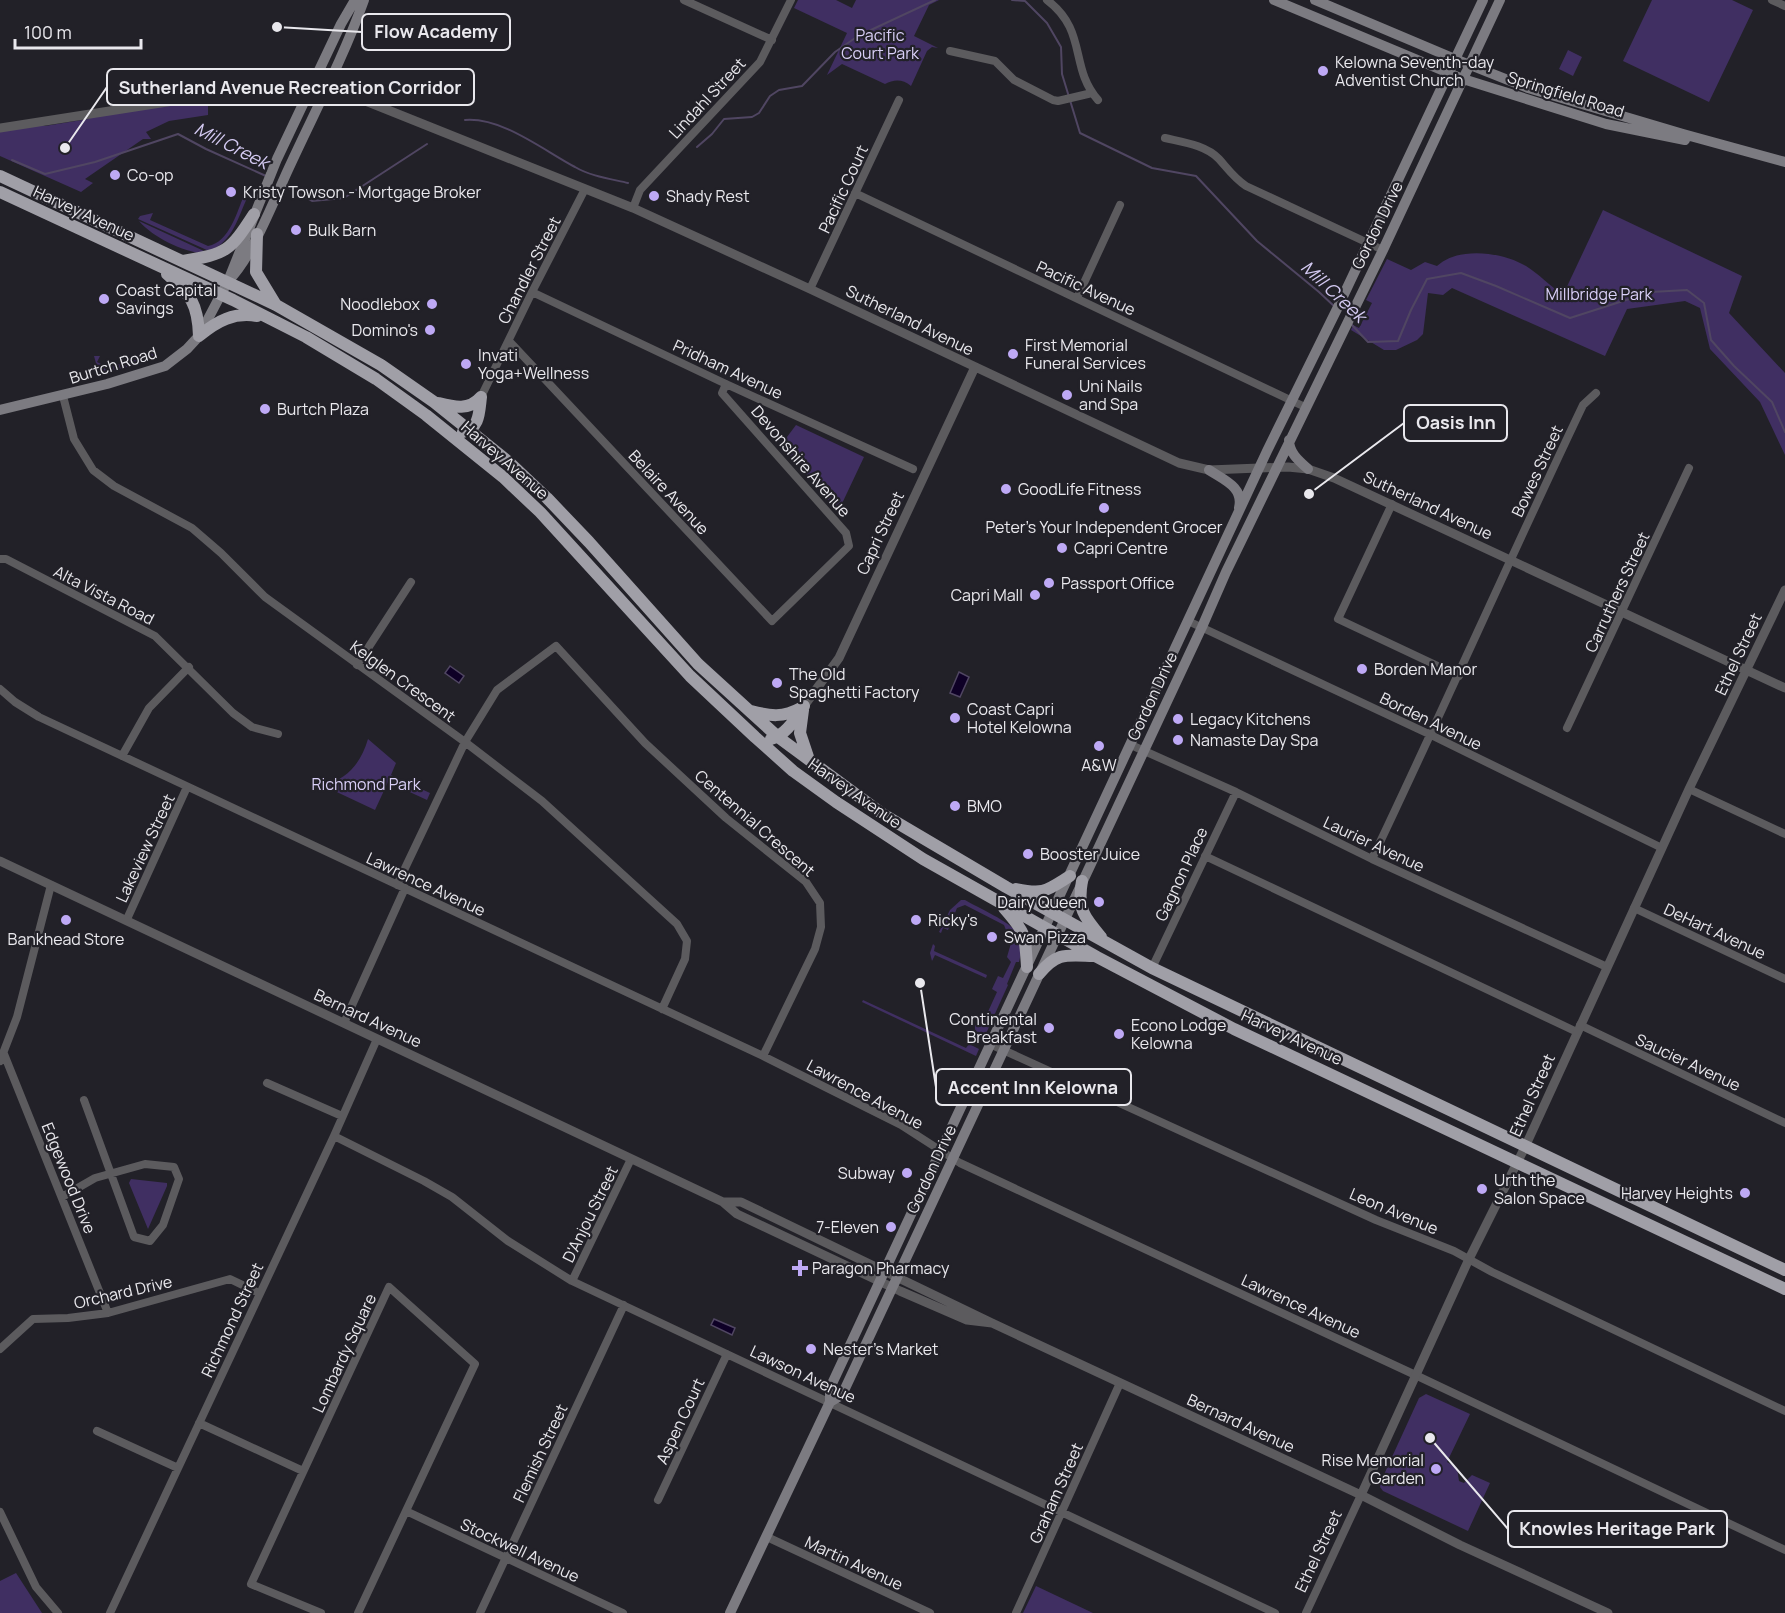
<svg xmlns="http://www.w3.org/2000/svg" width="1785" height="1613" viewBox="0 0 1785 1613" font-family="Manrope,sans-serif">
	<rect width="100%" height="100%" fill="#222128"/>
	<!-- green -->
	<path fill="#402f62" d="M798,0H836L852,8L856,0H939L929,5L914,36L938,48L932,47L927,51L911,86C903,79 894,79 885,84L842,64L827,75L847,33L794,8Z
		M1652,0H1732L1753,10L1709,102L1623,61Z
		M1568,50L1582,57L1573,76L1559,69Z
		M297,88V93L244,103L208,104V115L169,121L146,132L151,139H143L85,179L93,183L81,192L0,156V132L37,124L45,126L88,119L93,116Z
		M245,193L248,196C238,217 233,242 209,251L138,219L140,216L153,213L150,220L208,246C230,242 237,211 245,193Z
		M1603,210L1742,276L1729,313L1785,373V455L1760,402L1710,349L1700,308L1685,301L1627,309L1605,356L1452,288L1443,295L1428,293L1423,334L1417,340L1396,350H1384L1351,330L1353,325L1359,328L1372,303L1366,300L1387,259L1411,270L1425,262L1437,266C1459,246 1502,252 1526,266C1539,274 1550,286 1563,295Z
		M139,221L204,251L205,254C181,251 154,238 139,221Z
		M154,350L158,354L131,366L99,374L94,356H100L97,362L105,366L108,360L110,366L135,360Z
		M796,425L864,457L838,512L781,445Z
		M368,739L396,763L391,775L430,793L427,800L388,782L375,810L324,786C348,778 361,763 368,739Z
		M961,900H965C978,908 1010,921 1018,934C1023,942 1021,954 1019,962H1016L1007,984L1008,985L984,1038L975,1033V1025L981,1027L997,992L992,989L998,976L1003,978L1011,962L1007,957L1011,943L1004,925L965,905L957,908L948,930L943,928L941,933L939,932L950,910Z
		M933,944L935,946L934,951L987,975L986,978L935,955L932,961L930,953Z
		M863,1000L966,1048L969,1044L979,1049L976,1056L862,1002Z
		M131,1179L167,1183V1186L148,1229L129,1183Z
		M1426,1394L1470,1414L1447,1462L1457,1468L1459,1481L1464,1483L1472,1475L1490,1483L1468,1531L1383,1491L1380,1487L1381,1481L1419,1398Z
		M16,1573L42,1613H0V1581Z
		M1036,1586L1093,1613H1023Z"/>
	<!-- water -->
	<path fill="#0e0026" stroke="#504662" stroke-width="1.5" d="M450,666L464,676L459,683L445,673Z
		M959,672L969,677L960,697L950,693Z
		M714,1319L735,1328L732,1335L711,1325Z"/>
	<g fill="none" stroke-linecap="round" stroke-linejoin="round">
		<!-- stream -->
		<path stroke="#504662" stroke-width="2" d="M1012,0L1025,1L1047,23L1061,47L1062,74L1080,133L1152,168L1196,176L1257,241L1319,292L1335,307
			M465,120C502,117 543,150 575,167C590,176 611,179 628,183
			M697,147L712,134L724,119L752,117L759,113L770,96L779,90L802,86L835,52L858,36L935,0
			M12,160L45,174L95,162L178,134L206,149L266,176
			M285,186L312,201L344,198L427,144
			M1351,324L1368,342L1398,341L1411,310L1427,279L1461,273L1496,286L1570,318L1651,292L1687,290L1704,303L1711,340L1734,366L1772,402L1785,432"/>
		<!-- minor -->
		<path stroke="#5c5b5e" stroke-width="8" d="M684,0L772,40
			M1047,0C1088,31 1069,67 1098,100
			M1772,0L1785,6
			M950,51L995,61L1014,80L1053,100L1058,101L1092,93
			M1165,138C1182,142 1206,145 1219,159C1228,169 1234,178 1246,186L1383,250
			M855,193L1305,407
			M633,208L640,190L760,62L791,0
			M810,289L899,100
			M532,292L726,384L913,469
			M1077,298L1120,205
			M509,341L772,621L849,546L846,533L722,393L726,384
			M63,396L74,439L93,470L114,486L192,528L221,553L265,597L465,742L542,801L677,924L687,941L685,959L662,1009
			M481,397L532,292L585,189
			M1392,504L1338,619L1459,676
			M0,559H6L155,636L233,713L252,727L278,734
			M1188,621L1431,735L1662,848
			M357,665L411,582
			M0,689L15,702L39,717L763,1056L901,1125L960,1163L1409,1372L1785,1550
			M1567,728L1689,468
			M1131,745L1236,792L1372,859L1607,967
			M122,756L149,708L189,667
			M1689,789L1785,834
			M1205,856L1577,1032
			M1372,859C1444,708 1511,556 1583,405L1596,393
			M397,885L465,742L497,690L556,646L645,743L726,818L806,882L820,903L821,927L815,949L763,1056
			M1634,908L1785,979
			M127,919L187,787
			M1152,968L1236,792
			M344,1023L405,888
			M1580,1025L1785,1123
			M990,1044L1376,1220L1454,1251L1492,1272L1785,1411
			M4,1054L108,1313
			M0,1061L17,1017L51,885
			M267,1083L342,1116
			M334,1136L424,1181L452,1197L508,1241L572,1281L1275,1613
			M62,1197L95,1178L145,1164L174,1167L179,1179L163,1225L150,1241L134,1237L84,1100
			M572,1281L631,1159
			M0,1349L33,1319L68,1318L108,1313L230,1279L259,1293
			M199,1423L303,1471
			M97,1431L178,1468
			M658,1500L727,1354
			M406,1511L623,1613
			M0,1512L36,1587L58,1613
			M767,1537L930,1613
			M110,1613L334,1136L377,1039
			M321,1613L251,1584L389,1287L475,1364L358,1613
			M480,1613L624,1305
			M1016,1613L1120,1383
			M1306,1613L1361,1495"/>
		<!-- tertiary -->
		<path stroke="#5c5b5e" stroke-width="9" d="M0,128L270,86L308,82L328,86L633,208L810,289L1179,463L1209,470L1288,467L1308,469L1334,478L1785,688
			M804,706L839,658L975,367
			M0,861L723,1202L737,1214L900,1291L967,1320L992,1323
			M723,1202H741L992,1323L1361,1495L1460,1545L1608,1613
			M1361,1495L1469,1259L1525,1147L1689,789L1785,590"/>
		<!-- secondary -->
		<path stroke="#7c7b81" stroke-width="10" d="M1274,0L1463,79L1606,124L1685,140
			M1315,0L1455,59L1528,88L1683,134L1785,162
			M228,281C251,259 273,203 287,172C313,115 343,59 364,0
			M0,410L107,384L165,366L187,349L199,336L228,281L277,159L341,24L355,0
			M1289,440C1289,453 1299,461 1308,469
			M1209,470C1224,480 1244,487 1239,508
			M830,1402L842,1395L1202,627L1226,572L1383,250L1500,0
			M730,1613L830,1402V1388L1267,451L1338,307L1483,0"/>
		<!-- trunk -->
		<path stroke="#a09fa7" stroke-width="12" d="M0,176L276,305L381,365L434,402L510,463L547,498L589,542L698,664L778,737L884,815L1006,887L1152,968L1785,1270
			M0,192L233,300L306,337L376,379L426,415L503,477L540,512L690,676L755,737L793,771L836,802L923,859L1097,957L1234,1029L1785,1289
			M257,234L256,272L276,305
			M183,261C227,254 230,251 254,214
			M167,274C191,295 198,304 199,336
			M199,336C217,321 234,312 257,316
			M438,403C454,407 469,411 481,397
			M463,432C480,428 479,412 481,397
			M803,710L800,733L809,760
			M751,711C770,716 783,718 801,708
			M771,739C786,735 795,719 804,706
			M1082,881C1077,909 1084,917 1101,937
			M1016,889C1044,895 1046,891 1070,876
			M1004,908C1026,933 1025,934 1027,967
			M1039,974C1057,952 1066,955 1093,956"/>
	</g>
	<!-- markers -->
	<g fill="#bea9f5" stroke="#222128" stroke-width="2">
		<circle cx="1323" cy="71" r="6"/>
		<circle cx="115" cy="175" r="6"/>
		<circle cx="231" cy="192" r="6"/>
		<circle cx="654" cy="196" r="6"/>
		<circle cx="296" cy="230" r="6"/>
		<circle cx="104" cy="299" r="6"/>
		<circle cx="432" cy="304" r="6"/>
		<circle cx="430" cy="330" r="6"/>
		<circle cx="1013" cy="354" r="6"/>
		<circle cx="466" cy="364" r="6"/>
		<circle cx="1067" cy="395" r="6"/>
		<circle cx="265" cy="409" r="6"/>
		<circle cx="1006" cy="489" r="6"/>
		<circle cx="1104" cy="508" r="6"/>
		<circle cx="1062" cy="548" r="6"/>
		<circle cx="1049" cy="583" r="6"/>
		<circle cx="1035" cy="595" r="6"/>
		<circle cx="1362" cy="669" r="6"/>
		<circle cx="777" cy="683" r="6"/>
		<circle cx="955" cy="718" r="6"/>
		<circle cx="1178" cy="719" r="6"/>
		<circle cx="1178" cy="740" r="6"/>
		<circle cx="1099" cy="746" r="6"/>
		<circle cx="955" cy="806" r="6"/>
		<circle cx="1028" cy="854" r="6"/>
		<circle cx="1099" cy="902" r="6"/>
		<circle cx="66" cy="920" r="6"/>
		<circle cx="916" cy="920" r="6"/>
		<circle cx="992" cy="937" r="6"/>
		<circle cx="1049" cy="1028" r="6"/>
		<circle cx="1119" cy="1034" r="6"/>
		<circle cx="907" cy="1173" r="6"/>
		<circle cx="1482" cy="1189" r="6"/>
		<circle cx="1745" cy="1193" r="6"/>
		<circle cx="891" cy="1227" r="6"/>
		<path d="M797 1259h6v6h6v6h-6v6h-6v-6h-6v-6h6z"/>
		<circle cx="811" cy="1349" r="6"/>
		<circle cx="1436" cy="1469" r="6"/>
	</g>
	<g text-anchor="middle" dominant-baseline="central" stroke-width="4.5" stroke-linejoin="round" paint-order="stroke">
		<!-- park labels -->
		<g font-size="16" fill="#d9cff7" stroke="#222128">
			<text x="880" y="35">Pacific<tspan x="880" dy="18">Court Park</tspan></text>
			<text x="1599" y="294">Millbridge Park</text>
			<text x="366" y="784">Richmond Park</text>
		</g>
		<!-- poi labels -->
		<g font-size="16" fill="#e9e8ed" stroke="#222128" text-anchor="start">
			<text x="1335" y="62">Kelowna Seventh-day<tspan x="1335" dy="18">Adventist Church</tspan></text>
			<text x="127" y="175">Co-op</text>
			<text x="243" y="192">Kristy Towson - Mortgage Broker</text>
			<text x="666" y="196">Shady Rest</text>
			<text x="308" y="230">Bulk Barn</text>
			<text x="116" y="290">Coast Capital<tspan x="116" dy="18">Savings</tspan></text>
			<text x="420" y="304" text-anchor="end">Noodlebox</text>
			<text x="418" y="330" text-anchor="end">Domino's</text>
			<text x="1025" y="345">First Memorial<tspan x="1025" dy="18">Funeral Services</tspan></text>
			<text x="478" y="355">Invati<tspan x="478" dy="18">Yoga+Wellness</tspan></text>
			<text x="1079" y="386">Uni Nails<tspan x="1079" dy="18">and Spa</tspan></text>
			<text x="277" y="409">Burtch Plaza</text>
			<text x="1018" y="489">GoodLife Fitness</text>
			<text x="1104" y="527" text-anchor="middle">Peter's Your Independent Grocer</text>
			<text x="1074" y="548">Capri Centre</text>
			<text x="1061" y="583">Passport Office</text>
			<text x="1023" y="595" text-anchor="end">Capri Mall</text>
			<text x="1374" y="669">Borden Manor</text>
			<text x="789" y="674">The Old<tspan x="789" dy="18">Spaghetti Factory</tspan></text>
			<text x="967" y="709">Coast Capri<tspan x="967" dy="18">Hotel Kelowna</tspan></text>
			<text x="1190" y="719">Legacy Kitchens</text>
			<text x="1190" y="740">Namaste Day Spa</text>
			<text x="1099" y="765" text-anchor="middle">A&amp;W</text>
			<text x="967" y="806">BMO</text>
			<text x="1040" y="854">Booster Juice</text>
			<text x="1087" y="902" text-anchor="end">Dairy Queen</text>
			<text x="928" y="920">Ricky's</text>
			<text x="1004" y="937">Swan Pizza</text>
			<text x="66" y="939" text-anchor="middle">Bankhead Store</text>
			<text x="1037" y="1019" text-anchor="end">Continental<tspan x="1037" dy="18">Breakfast</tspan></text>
			<text x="1131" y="1025">Econo Lodge<tspan x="1131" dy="18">Kelowna</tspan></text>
			<text x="895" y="1173" text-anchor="end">Subway</text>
			<text x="1494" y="1180">Urth the<tspan x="1494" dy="18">Salon Space</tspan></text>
			<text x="1733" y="1193" text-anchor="end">Harvey Heights</text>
			<text x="879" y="1227" text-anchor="end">7-Eleven</text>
			<text x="812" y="1268">Paragon Pharmacy</text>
			<text x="823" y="1349">Nester's Market</text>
			<text x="1424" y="1460" text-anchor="end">Rise Memorial<tspan x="1424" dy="18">Garden</tspan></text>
		</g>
		<!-- street labels -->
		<g font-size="16" fill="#e9e8ed" stroke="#222128">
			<text transform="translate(1566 94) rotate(17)">Springfield Road</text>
			<text transform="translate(707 98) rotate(-47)">Lindahl Street</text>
			<text transform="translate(843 189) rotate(-65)">Pacific Court</text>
			<text transform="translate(84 213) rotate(25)">Harvey Avenue</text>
			<text transform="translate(1377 225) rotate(-64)">Gordon Drive</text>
			<text transform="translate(529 270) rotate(-63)">Chandler Street</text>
			<text transform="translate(1086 288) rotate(25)">Pacific Avenue</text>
			<text transform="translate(910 320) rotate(26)">Sutherland Avenue</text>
			<text transform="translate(113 365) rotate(-17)">Burtch Road</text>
			<text transform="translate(728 369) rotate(25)">Pridham Avenue</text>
			<text transform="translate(505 460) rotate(41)">Harvey Avenue</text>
			<text transform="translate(801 461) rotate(49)">Devonshire Avenue</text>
			<text transform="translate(1537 471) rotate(-65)">Bowes Street</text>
			<text transform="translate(669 492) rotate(47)">Belaire Avenue</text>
			<text transform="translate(1428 505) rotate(25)">Sutherland Avenue</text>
			<text transform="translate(880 533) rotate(-65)">Capri Street</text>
			<text transform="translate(1617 592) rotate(-65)">Carruthers Street</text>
			<text transform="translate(104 595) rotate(27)">Alta Vista Road</text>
			<text transform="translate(1738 654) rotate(-65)">Ethel Street</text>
			<text transform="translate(403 681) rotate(36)">Kelglen Crescent</text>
			<text transform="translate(1152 696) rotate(-65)">Gordon Drive</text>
			<text transform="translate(1431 721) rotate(26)">Borden Avenue</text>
			<text transform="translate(855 793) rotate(35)">Harvey Avenue</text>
			<text transform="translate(755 823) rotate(41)">Centennial Crescent</text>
			<text transform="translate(1374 844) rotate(25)">Laurier Avenue</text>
			<text transform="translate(145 848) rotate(-65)">Lakeview Street</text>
			<text transform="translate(1181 874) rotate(-65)">Gagnon Place</text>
			<text transform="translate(426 884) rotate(25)">Lawrence Avenue</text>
			<text transform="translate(1715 931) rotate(25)">DeHart Avenue</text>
			<text transform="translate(368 1018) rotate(25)">Bernard Avenue</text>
			<text transform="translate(1292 1037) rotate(25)">Harvey Avenue</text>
			<text transform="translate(1688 1062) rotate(25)">Saucier Avenue</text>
			<text transform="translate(865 1094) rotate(28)">Lawrence Avenue</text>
			<text transform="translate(1532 1095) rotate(-66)">Ethel Street</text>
			<text transform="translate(931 1169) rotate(-65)">Gordon Drive</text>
			<text transform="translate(69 1178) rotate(68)">Edgewood Drive</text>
			<text transform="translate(1394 1211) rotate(23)">Leon Avenue</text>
			<text transform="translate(590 1214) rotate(-64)">D'Anjou Street</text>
			<text transform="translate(123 1292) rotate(-13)">Orchard Drive</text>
			<text transform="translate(1301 1306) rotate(25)">Lawrence Avenue</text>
			<text transform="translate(232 1320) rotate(-65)">Richmond Street</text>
			<text transform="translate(344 1353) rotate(-65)">Lombardy Square</text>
			<text transform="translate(803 1374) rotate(25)">Lawson Avenue</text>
			<text transform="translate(680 1421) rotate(-65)">Aspen Court</text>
			<text transform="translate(1241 1423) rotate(25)">Bernard Avenue</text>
			<text transform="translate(540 1453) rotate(-65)">Flemish Street</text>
			<text transform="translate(1056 1493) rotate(-66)">Graham Street</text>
			<text transform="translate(520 1550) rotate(25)">Stockwell Avenue</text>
			<text transform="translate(1318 1551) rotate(-65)">Ethel Street</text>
			<text transform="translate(854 1563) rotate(25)">Martin Avenue</text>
		</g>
		<!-- water labels -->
		<g font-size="18" font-style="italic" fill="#d3c9f1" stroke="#222128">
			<text transform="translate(232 145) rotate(27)">Mill Creek</text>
			<text transform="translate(1334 291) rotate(43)">Mill Creek</text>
		</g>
	</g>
	<!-- callouts -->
	<path fill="none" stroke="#e9e8ed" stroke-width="2" d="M277 27L362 32M65 148L107 87M1309 494L1404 423M920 983L936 1087M1430 1438L1508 1529"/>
	<g fill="#e9e8ed" stroke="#222128" stroke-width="2">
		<circle cx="277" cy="27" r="6"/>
		<circle cx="65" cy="148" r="6"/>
		<circle cx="1309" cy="494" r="6"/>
		<circle cx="920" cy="983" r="6"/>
		<circle cx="1430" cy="1438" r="6"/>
	</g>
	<g fill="#222128" stroke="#e9e8ed" stroke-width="2">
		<rect x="362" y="14" width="148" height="36" rx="6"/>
		<rect x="107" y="69" width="367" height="36" rx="6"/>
		<rect x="1404" y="405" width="103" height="36" rx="6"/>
		<rect x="936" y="1069" width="195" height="36" rx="6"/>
		<rect x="1508" y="1511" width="219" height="36" rx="6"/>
	</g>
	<g font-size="18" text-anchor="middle" font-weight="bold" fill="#e9e8ed">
		<text x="436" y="38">Flow Academy</text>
		<text x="290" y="94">Sutherland Avenue Recreation Corridor</text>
		<text x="1456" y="429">Oasis Inn</text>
		<text x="1033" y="1094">Accent Inn Kelowna</text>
		<text x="1617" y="1535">Knowles Heritage Park</text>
	</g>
	<!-- scale -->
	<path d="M15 39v9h126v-9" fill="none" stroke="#e9e8ed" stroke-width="3"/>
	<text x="24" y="39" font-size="18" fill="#e9e8ed" stroke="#222128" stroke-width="4.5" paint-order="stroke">100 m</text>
</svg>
